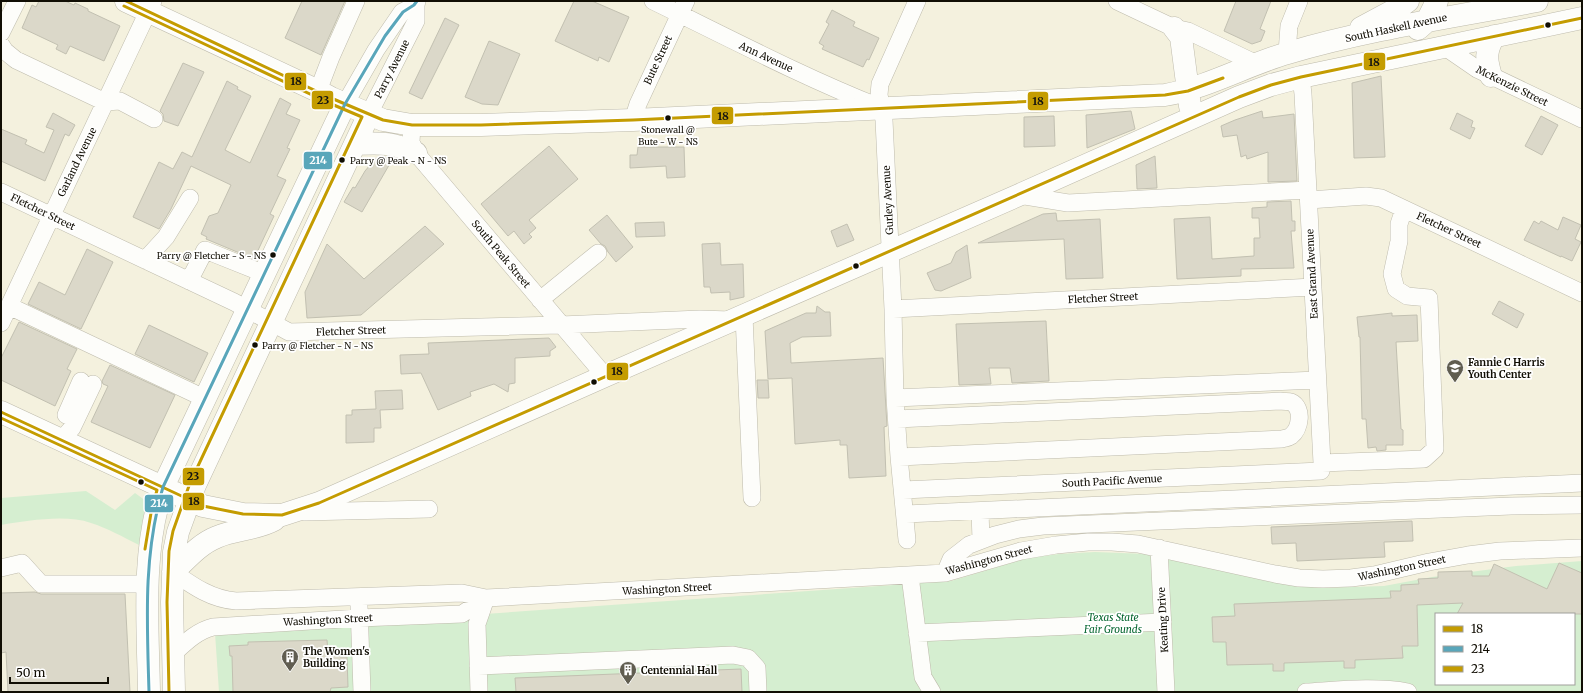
<svg xmlns="http://www.w3.org/2000/svg" width="1583" height="693" viewBox="0 0 1583 693" font-family="Merriweather,serif">
	<rect width="100%" height="100%" fill="#f4f1de"/>
	<!-- green -->
	<path fill="#d5eed0" fill-rule="evenodd" d="M86,491L115,510L135,493L146,501L139,545C123,537 107,528 91,523C65,514 27,521 1,525V498Z
		M1095,552L1147,554L1237,574L1319,588L1384,586L1432,577L1516,566L1582,561V692H219L215,633L951,581L1027,558L1059,554ZM1436,614H1574V684H1436Z"/>
	<!-- building -->
	<path fill="#dbd8c9" stroke="#c2c0b1" d="M39,1H65L74,5L75,3L88,9V11L120,26L104,61L70,46L66,54L56,49L58,45L22,28L32,5L36,7Z
		M302,1H345L321,55L285,38Z
		M574,1H592L629,17L609,62L599,57L598,61L555,41Z
		M1236,1H1271L1260,29L1265,31L1261,41L1252,44L1224,31Z
		M832,10L855,22L853,26L879,38L869,60L867,59L863,67L822,49L824,46L819,43L829,24L826,22Z
		M445,18L459,25L422,99L409,93Z
		M489,41L520,54L498,105L482,104L465,97Z
		M183,63L204,72L178,126L164,121L163,114L160,111Z
		M1381,76L1385,157L1354,158L1352,83Z
		M227,81L238,87L237,89L251,96L225,150L250,163L280,98L291,104L286,114L300,120L287,148L290,149L277,176L286,180L270,214L274,216L254,259L206,239L207,237L201,234L209,216L218,213L231,185L191,166L171,209L159,229L133,217L159,162L173,169L182,152L192,157Z
		M1131,111L1135,129L1087,148L1086,115Z
		M1262,111L1263,118L1294,114L1297,181L1268,182V152L1247,159L1246,155L1241,157L1237,135L1223,137L1221,126L1235,120Z
		M53,113L75,125L69,136L65,134L45,181L1,161V129L27,140L25,144L44,153L54,130L46,127Z
		M1457,113L1473,121L1471,127L1475,128L1470,139L1450,129Z
		M1054,116L1055,146L1024,147V117Z
		M1541,116L1558,125L1542,155L1525,146Z
		M549,146L578,179L529,220L536,228L529,234L532,237L524,244L514,231L508,236L481,204Z
		M638,147H684L685,177L667,178L666,166L630,168V155H637Z
		M382,156L392,160L362,212L344,202L353,187L355,188L365,171L375,159Z
		M1155,156L1157,188L1137,189L1136,165Z
		M1291,201L1292,221H1295V231H1291L1294,268L1241,269V276L1177,279L1174,219L1210,217L1212,259L1254,256V238H1260L1259,218H1252V208L1267,207V202Z
		M1056,213L1057,221L1100,219L1103,278L1066,279L1064,239L978,243L1043,214Z
		M607,215L633,247L616,262L608,252L605,246L601,244L589,230Z
		M1563,217L1581,225L1575,239L1581,242L1572,261L1561,256V257L1524,240L1534,221L1539,224L1541,221L1558,230Z
		M664,222L665,236L636,237L635,223Z
		M847,224L854,240L837,247L831,231Z
		M425,226L444,244L361,315L307,318L305,292L327,244L364,279Z
		M720,243L721,265L743,264L744,297L730,300V292L711,293L710,287H704L702,244Z
		M967,245L971,278L941,291L935,290L927,273L951,263L956,252Z
		M87,249L113,262L81,329L28,304L39,282L65,295Z
		M1499,301L1524,314L1517,328L1492,314Z
		M817,306L825,312H830L831,336L802,337L790,343L791,363L883,358L887,426L884,427L886,476L849,478L847,445H840V440L795,444L792,378L768,379L765,331L806,313H816Z
		M1392,313V316L1417,315L1418,341L1396,342L1401,429L1403,430V445H1386V450L1377,451L1376,447L1368,448L1366,419H1362L1360,337H1359L1357,317Z
		M1046,321L1049,381L1012,383L1010,368H989L991,384L959,385L956,324Z
		M19,322L77,349L67,369L71,371L55,406L1,380V358Z
		M149,325L208,353L194,382L135,354Z
		M549,338L556,347L550,351V356L515,358V383L509,384L508,392L494,384L470,392L471,396L438,410L421,373L401,374L400,355L429,354L428,343Z
		M110,365L175,395L150,448L91,422L108,386L103,384L102,381Z
		M757,380H768L769,398H758Z
		M402,390L403,409L380,410L381,428H374V442L346,443V415H352V410L376,409L375,391Z
		M1412,521L1413,541L1384,542L1385,557L1297,561L1296,543L1272,544L1271,527Z
		M1559,563L1582,573V614H1457L1463,603L1417,605L1418,646H1402L1403,658L1355,660V668H1344V661L1284,663V671H1273V664L1227,665L1226,642H1213L1212,617L1235,616L1234,604L1391,598L1390,591H1401V585L1419,584L1418,579L1438,578V572L1472,571V576H1489L1494,564L1547,589Z
		M35,592L41,594H125L130,692H8L6,652L1,653V593Z
		M327,640L328,653L341,652L340,657H347L348,687L331,688L330,692H233L232,656H230L229,646L248,645V642Z
		M741,669L742,692H516L515,678Z"/>
	<g fill="none" stroke-linecap="round" stroke-linejoin="round">
		<defs>
			<path id="minor" d="M653,1C727,37 801,76 879,107
				M1117,1L1174,28L1188,31L1257,64
				M1,33L17,1
				M1,45L5,51L16,60L105,102L120,101L154,119
				M1445,47L1477,69L1582,119
				M1287,53L1289,26L1299,1
				M318,91L331,57L356,1
				M345,104L376,50L402,12L416,5
				M369,114L416,21V5L417,1
				M633,120L638,104L686,1
				M412,125L411,142L416,153L605,376
				M1,192L234,302L289,332L561,325L700,319L730,320
				M1019,195L1068,203L1308,190
				M1309,200L1366,196L1381,198L1582,293
				M145,260L166,237L190,198
				M189,281L205,250L265,274
				M540,300L598,253
				M9,306L206,399
				M893,309L1313,287
				M744,316L752,498
				M1,323L153,1
				M895,398L1317,380
				M66,415L81,381
				M897,419L1281,401C1284,402 1288,401 1291,402C1304,408 1300,429 1291,436C1288,438 1285,438 1282,439L899,457
				M61,440L72,428L93,384
				M1322,463L1424,459L1435,449L1429,298L1407,296L1396,289L1392,274L1399,241V224L1404,209
				M903,490L1321,471L1322,463L1303,94L1301,77
				M980,511L981,540
				M304,512L429,509
				M906,514L1582,483
				M907,540L899,457L895,398L893,309L884,120L879,95L880,84L917,1
				M1159,548L1166,692
				M1,568L22,563L41,584H148
				M173,572C193,586 211,599 236,601L462,593L486,598L945,573L1021,551L1056,545L1088,542H1112L1138,544L1275,574L1299,578L1323,579L1351,578L1374,575L1429,562L1468,555L1500,551L1582,548
				M945,573L951,559L969,545L995,535L1019,529L1043,526L1511,506L1582,505
				M910,576L923,677L932,692
				M359,606L362,692
				M917,633L1163,622
				M174,653C186,642 197,631 213,627L359,618L462,614L486,598
				M478,666L733,655L748,658L757,668L758,692
				M479,692L477,624L486,598
				M1306,692C1340,690 1375,686 1408,692"/>
			<path id="major" d="M126,1L318,91L331,98L383,120L412,125H481L633,120L1165,95C1209,87 1246,65 1288,53C1369,29 1454,17 1537,1
				M1174,28L1181,37L1190,106
				M1361,28L1400,7L1408,1
				M1418,29L1427,21L1437,1
				M1491,76C1486,59 1485,52 1494,36
				M355,144C382,143 391,142 416,153
				M1,412L203,506L243,514L282,515L319,503L605,376L1019,195L1239,97L1271,85L1301,77L1582,18
				M173,572C186,560 199,544 217,537C235,529 256,530 274,520
				M149,692C148,626 141,551 163,487L345,104
				M174,692L172,602L174,552L178,532L195,485L369,114"/>
		</defs>
		<!-- minor casing -->
		<use href="#minor" stroke="#bebbac" stroke-width="18"/>
		<!-- major casing -->
		<use href="#major" stroke="#bebbac" stroke-width="23"/>
		<!-- minor -->
		<use href="#minor" stroke="#fdfdfa" stroke-width="17"/>
		<!-- major -->
		<use href="#major" stroke="#fdfdfa" stroke-width="22"/>
		<defs>
			<path id="bus-1" d="M126,1L331,98L383,120L412,125H481L633,120L1165,95L1188,91L1223,78
				M1,412L203,506L243,514L282,515L319,503L1239,97L1271,85L1301,77L1582,18"/>
			<path id="bus-2" d="M149,692C147,621 143,556 163,487L345,104L385,36L403,12L414,5L417,1"/>
			<path id="bus-3" d="M124,6L329,103L362,117L190,483L173,531L169,551L167,602L169,692
				M1,418L157,490L151,513L145,549"/>
		</defs>
		<!-- bus-1 casing -->
		<use href="#bus-1" stroke="#fff" stroke-width="6"/>
		<!-- bus-2 casing -->
		<use href="#bus-2" stroke="#fff" stroke-width="6"/>
		<!-- bus-3 casing -->
		<use href="#bus-3" stroke="#fff" stroke-width="6"/>
		<!-- bus-1 -->
		<use href="#bus-1" stroke="#c49c01" stroke-width="3"/>
		<!-- bus-2 -->
		<use href="#bus-2" stroke="#59a6ba" stroke-width="3"/>
		<!-- bus-3 -->
		<use href="#bus-3" stroke="#c49c01" stroke-width="3"/>
	</g>
	<!-- icons -->
	<defs>
		<symbol id="school-pin" viewBox="-11 -11 22 30"><path d="M0 17L-7.5 6A9.5 9.5 0 1 1 7.5 6Z" fill="#605d50" stroke="#fff"/><path d="M0-5L7-2L0 1L-7-2ZM-4 1L0 2.5L4 1V4Q0 6-4 4Z" fill="#fff"/></symbol>
		<symbol id="building-pin" viewBox="-11 -11 22 30"><path d="M0 17L-7.5 6A9.5 9.5 0 1 1 7.5 6Z" fill="#605d50" stroke="#fff"/><path d="M-4-6H4V6H1V3H-1V6H-4ZM-2.5-4.3h1.7v1.8h-1.7ZM.8-4.3h1.7v1.8H.8ZM-2.5-1h1.7V.8h-1.7ZM.8-1h1.7V.8H.8Z" fill="#fff"/></symbol>
	</defs>
	<g fill-rule="evenodd">
		<use href="#school-pin" x="1445" y="358" width="20" height="27"/>
		<use href="#building-pin" x="280" y="647" width="20" height="27"/>
		<use href="#building-pin" x="618" y="660" width="20" height="27"/>
	</g>
	<!-- markers -->
	<g fill="#110e04" stroke="#fff" stroke-width="1.5">
		<circle cx="1548" cy="25" r="3.5"/>
		<circle cx="668" cy="118" r="3.5"/>
		<circle cx="342" cy="160" r="3.5"/>
		<circle cx="273" cy="255" r="3.5"/>
		<circle cx="856" cy="266" r="3.5"/>
		<circle cx="255" cy="345" r="3.5"/>
		<circle cx="594" cy="382" r="3.5"/>
		<circle cx="141" cy="482" r="3.5"/>
	</g>
	<g text-anchor="middle" dominant-baseline="central" stroke-width="3.5" stroke-linejoin="round" paint-order="stroke">
		<!-- bus labels -->
		<g font-size="9" fill="#110e04" stroke="#fff" text-anchor="start">
			<text x="668" y="129" text-anchor="middle">Stonewall @<tspan x="668" dy="12">Bute - W - NS</tspan></text>
			<text x="350" y="160">Parry @ Peak - N - NS</text>
			<text x="266" y="255" text-anchor="end">Parry @ Fletcher - S - NS</text>
			<text x="262" y="345">Parry @ Fletcher - N - NS</text>
		</g>
		<!-- street labels -->
		<g font-size="10" fill="#110e04" stroke="#fff">
			<text transform="translate(1396 28) rotate(-12)">South Haskell Avenue</text>
			<text transform="translate(766 57) rotate(25)">Ann Avenue</text>
			<text transform="translate(658 60) rotate(-65)">Bute Street</text>
			<text transform="translate(392 69) rotate(-63)">Parry Avenue</text>
			<text transform="translate(1512 86) rotate(26)">McKenzie Street</text>
			<text transform="translate(77 162) rotate(-64)">Garland Avenue</text>
			<text transform="translate(888 200) rotate(-93)">Gurley Avenue</text>
			<text transform="translate(43 212) rotate(26)">Fletcher Street</text>
			<text transform="translate(1449 230) rotate(25)">Fletcher Street</text>
			<text transform="translate(501 254) rotate(50)">South Peak Street</text>
			<text transform="translate(1312 274) rotate(-93)">East Grand Avenue</text>
			<text transform="translate(1103 298) rotate(-3)">Fletcher Street</text>
			<text transform="translate(351 331) rotate(-2)">Fletcher Street</text>
			<text transform="translate(1112 481) rotate(-3)">South Pacific Avenue</text>
			<text transform="translate(989 560) rotate(-15)">Washington Street</text>
			<text transform="translate(1402 568) rotate(-12)">Washington Street</text>
			<text transform="translate(667 589) rotate(-3)">Washington Street</text>
			<text transform="translate(328 620) rotate(-3)">Washington Street</text>
			<text transform="translate(1163 620) rotate(-93)">Keating Drive</text>
		</g>
		<!-- poi labels -->
		<g font-size="10" font-weight="bold" fill="#110e04" stroke="#fff" text-anchor="start">
			<text x="1468" y="362">Fannie C Harris<tspan x="1468" dy="12">Youth Center</tspan></text>
			<text x="303" y="651">The Women's<tspan x="303" dy="12">Building</tspan></text>
			<text x="641" y="670">Centennial Hall</text>
		</g>
		<!-- park labels -->
		<g font-size="10" font-style="italic" fill="#066630" stroke="#fff">
			<text x="1113" y="617">Texas State<tspan x="1113" dy="12">Fair Grounds</tspan></text>
		</g>
	</g>
	<g stroke="#fff" stroke-width="1.5">
		<rect x="1363" y="52" width="23" height="19" rx="4" fill="#c49c01"/>
		<rect x="284" y="72" width="23" height="19" rx="4" fill="#c49c01"/>
		<rect x="311" y="90" width="23" height="20" rx="4" fill="#c49c01"/>
		<rect x="1027" y="91" width="22" height="20" rx="4" fill="#c49c01"/>
		<rect x="711" y="106" width="23" height="19" rx="4" fill="#c49c01"/>
		<rect x="303" y="151" width="30" height="19" rx="4" fill="#59a6ba"/>
		<rect x="606" y="362" width="23" height="19" rx="4" fill="#c49c01"/>
		<rect x="182" y="467" width="23" height="19" rx="4" fill="#c49c01"/>
		<rect x="182" y="492" width="23" height="19" rx="4" fill="#c49c01"/>
		<rect x="144" y="494" width="30" height="19" rx="4" fill="#59a6ba"/>
	</g>
	<g font-size="11" text-anchor="middle" font-weight="bold" fill="#fff">
		<text x="318" y="164">214</text>
		<text x="159" y="507">214</text>
	</g>
	<g font-size="11" text-anchor="middle" font-weight="bold" fill="#111">
		<text x="1374" y="66">18</text>
		<text x="296" y="85">18</text>
		<text x="323" y="104">23</text>
		<text x="1038" y="105">18</text>
		<text x="723" y="120">18</text>
		<text x="617" y="375">18</text>
		<text x="193" y="480">23</text>
		<text x="194" y="505">18</text>
	</g>
	<!-- border -->
	<rect width="1583" height="693" fill="none" stroke="#110e04" stroke-width="4"/>
	<!-- legend -->
	<rect x="1435" y="613" width="140" height="72" fill="#ffffff" stroke="#a09f9b"/>
	<rect x="1443" y="626" width="20" height="6" fill="#c49c01" stroke="#a09f9b"/>
	<text x="1471" y="633" font-size="12" fill="#110e04">18</text>
	<rect x="1443" y="646" width="20" height="6" fill="#59a6ba" stroke="#a09f9b"/>
	<text x="1471" y="653" font-size="12" fill="#110e04">214</text>
	<rect x="1443" y="666" width="20" height="6" fill="#c49c01" stroke="#a09f9b"/>
	<text x="1471" y="673" font-size="12" fill="#110e04">23</text>
	<!-- scale -->
	<path d="M10 677v6h98v-6" fill="none" stroke="#110e04" stroke-width="2"/>
	<text x="16" y="677" font-size="12" fill="#110e04" stroke="#ffffff" stroke-width="3" paint-order="stroke">50 m</text>
</svg>
